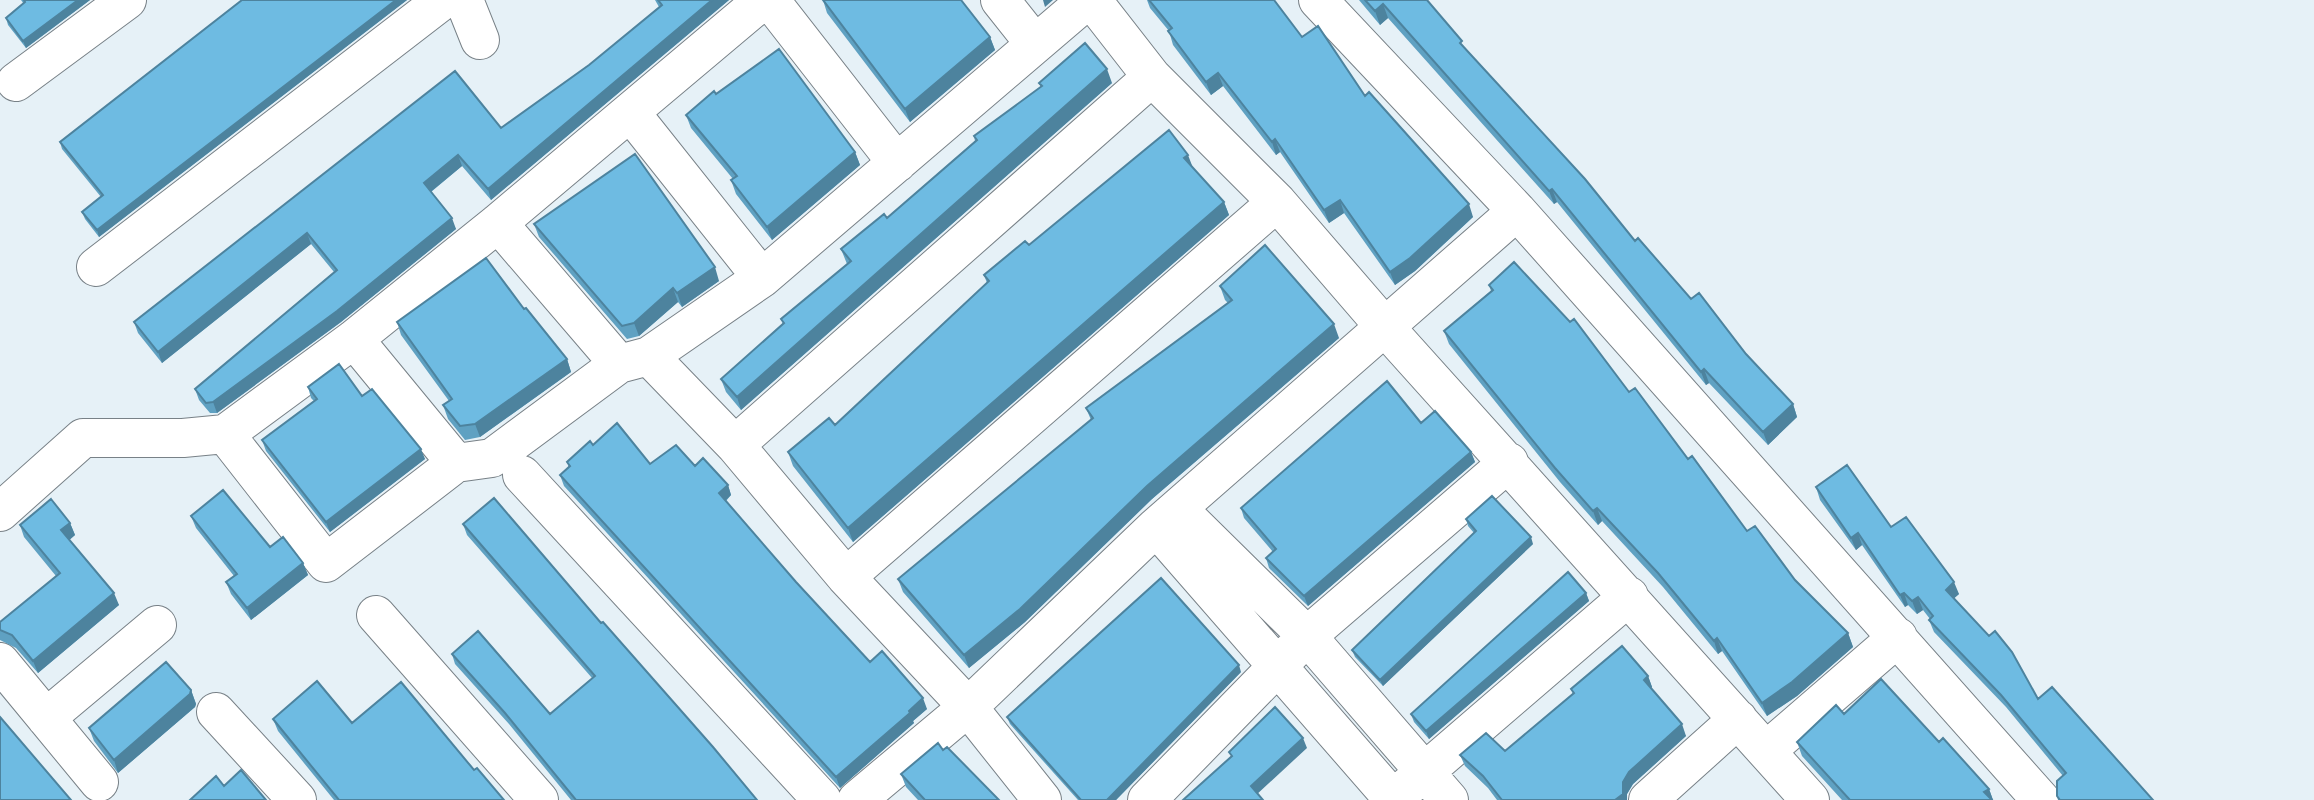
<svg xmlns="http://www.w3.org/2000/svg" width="2314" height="800" viewBox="0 0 2314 800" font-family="Cabin,sans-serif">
	<rect width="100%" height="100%" fill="#e6f1f7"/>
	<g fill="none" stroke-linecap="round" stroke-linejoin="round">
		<defs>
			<path id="minor" d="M464,0L480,40
				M770,0L897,163
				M1000,0L1035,44
				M1092,0L1152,77L1277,202L1384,326L1810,800
				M1318,0L1517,211L2041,800
				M16,82L127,0
				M630,112L762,278
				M498,223L619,364
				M96,267L443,0
				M354,339L456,463
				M649,356L735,445L846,577L968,707L1042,800
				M225,434L326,563L456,463L492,458L619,364L649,356L762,278L1087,0
				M735,445L1152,77
				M522,475L822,800
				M1178,509L1307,636L1449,800
				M0,512L83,438H183L225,434L354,339L498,223L763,0
				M1156,527L1394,800
				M846,577L1277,202
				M376,615L539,800
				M0,662L99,782
				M216,712L297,800
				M46,718L157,625
				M1766,751L1898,637
				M1406,788L1629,596
				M857,800L968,707L1156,527L1517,211
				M1147,800L1307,636L1509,462
				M1648,800L1738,719"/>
		</defs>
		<!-- minor casing -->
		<use href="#minor" stroke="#788187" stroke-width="40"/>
		<!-- minor -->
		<use href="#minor" stroke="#fff" stroke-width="38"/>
	</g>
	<!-- wall -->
	<path fill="#5fa1c2" d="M21,0H90L26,48L8,25L6,18L24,4Z
		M242,0H407L99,237L85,219L82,212L101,197L62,149L60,142Z
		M655,0H729L491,200L462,166L431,192L456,229L341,322L217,413H210L199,400L195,389L334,272L311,244L162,363L138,333L134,322L501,128L589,65L659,7Z
		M823,0L990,37L995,50L910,122L827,13Z
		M1147,0H1274L1302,37L1365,96L1473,217L1415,271L1395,285L1344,213L1329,223L1280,152L1276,155L1223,86L1211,95L1173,45L1169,31L1150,8Z
		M1359,0H1427L1465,48L1635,241L1746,354L1793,404L1797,417L1768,445L1709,383L1706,385L1557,202L1554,204L1388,18L1380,25Z
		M1039,83H1112L741,410L726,392L721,379L783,324L781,319L847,264L841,249L887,218L975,141L974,136L1041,87Z
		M716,94L855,152L860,165L772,240L736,194L731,180L733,179L691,128L686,115Z
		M1193,168L1224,202L1229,215L853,542L793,466L788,452L835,425L987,283L984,275L1029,245Z
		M534,224L719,281L682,307L678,302L639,336L627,339L539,237Z
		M1489,285L1629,392L1688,459L1747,531L1848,633L1853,647L1797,696L1767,716L1722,651L1718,654L1663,587L1602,521L1598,525L1560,482L1449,344L1444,331L1491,291Z
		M1220,286L1339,338L1152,499L1025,622L969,668L903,592L898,579L1091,420L1086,408L1228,303L1225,300Z
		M524,309L567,359L571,372L480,437L465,440L448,419L443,405L449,401L401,335L397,322Z
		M308,387L362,396L425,459L330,532L266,451L262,440L314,401L311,398Z
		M1421,423L1471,452L1475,462L1308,606L1269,568L1266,558L1273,552L1244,518L1241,508Z
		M593,445L650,464L695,466L728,485L731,495L726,501L796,582L870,662L927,709L913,721L914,723L840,788L564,486L560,475L569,468L567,462Z
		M1816,487L1891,527L1959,594L1954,598L2038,699L2153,800H2058L2057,796L2063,776L2006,707L1934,632L1929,620L1930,619L1923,610L1917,614L1908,605L1905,607L1862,545L1856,550L1820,500Z
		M191,516L270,547L303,563L308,575L251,620L231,594L226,582L234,576L196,528Z
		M1466,519L1533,544L1383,686L1355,657L1352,650L1474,533L1468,526Z
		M70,523L75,535L69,540L119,605L38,673L16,648L0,640V622L56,576L24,537L20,525Z
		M463,524L601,623L757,800H571L509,724L455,664L452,654L550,714L592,678L467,535Z
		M1586,593L1589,601L1429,739L1414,722L1411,714Z
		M1241,672L1116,800H1078L1010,724L1007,717Z
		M1648,676L1652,687L1651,688L1686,736L1633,784L1627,794V800H1497L1488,788L1465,766L1460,755L1505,751L1573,694L1571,689Z
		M191,690L196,704L195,707L118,773L94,741L89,728Z
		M1844,714L1939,742L1989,789L1993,800H1842L1802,756L1797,742Z
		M273,719L352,723L474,770L504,800H334L278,731Z
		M943,750L999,800H918L906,787L901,774Z"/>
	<!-- shaded-wall -->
	<path fill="#4d839e" d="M78,0H90L26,48L23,41Z
		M396,0H407L99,237L97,230Z
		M712,0H729L491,200L488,189Z
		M1043,0H1053L1045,7Z
		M1383,4L1388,18L1380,25L1375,11Z
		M990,37L995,50L910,122L905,109Z
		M1107,69L1112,83L741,410L737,397Z
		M1218,73L1223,86L1211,95L1206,82Z
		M1275,139L1280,152L1276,155L1272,142Z
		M855,152L860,165L772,240L767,227Z
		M458,155L462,166L428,194L424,183Z
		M1188,155L1193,168L1184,158Z
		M1552,189L1557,202L1554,204L1549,191Z
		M1340,200L1344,213L1329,223L1324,210Z
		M1224,202L1229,215L853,542L848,528Z
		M1469,204L1473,217L1415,271L1395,285L1390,272Z
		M452,218L456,229L341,322L217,413L213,402Z
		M307,233L311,244L162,363L158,352Z
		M715,267L719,281L682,307L677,293Z
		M673,288L678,302L639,336L634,323Z
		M1334,324L1339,338L1152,499L1025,622L969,668L964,655L1147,486Z
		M567,359L571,372L480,437L475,424Z
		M1704,369L1709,383L1706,385L1701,372Z
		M1793,404L1797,417L1768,445L1763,432Z
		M421,449L425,459L330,532L326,522Z
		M1471,452L1475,462L1308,606L1304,596Z
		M728,485L731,495L723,503L719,493Z
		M1597,508L1602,521L1598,525L1593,511Z
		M70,523L75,535L66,543L61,530Z
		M1858,533L1862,545L1856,550L1851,538Z
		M1531,537L1533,544L1383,686L1380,680Z
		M303,563L308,575L251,620L247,608Z
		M1954,582L1959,594L1950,602L1946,590Z
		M114,593L119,605L38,673L33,661Z
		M1586,593L1589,601L1429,739L1426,731Z
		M1904,593L1908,605L1905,607L1900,595Z
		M1918,597L1923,610L1917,614L1912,601Z
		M1848,633L1853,647L1797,696L1767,716L1762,703Z
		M1717,638L1722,651L1718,654L1714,641Z
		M1239,665L1241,672L1116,800H1107Z
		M1648,676L1652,687L1648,691L1644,680Z
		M191,690L196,704L195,707L118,773L114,760Z
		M923,698L927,709L913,721L914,723L840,788L836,777Z
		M1682,724L1686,736L1633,784L1627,794V800H1615L1623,782L1629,772Z
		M1303,738L1307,748L1255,796L1251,786Z
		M1989,789L1993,800H1987L1984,792Z"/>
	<!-- building -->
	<path fill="#6ebbe2" stroke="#4d839e" stroke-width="2" d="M24,0H78L23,41L6,18L25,2Z
		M242,0H396L97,230L82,212L103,195L60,142Z
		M658,0H712L488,189L458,155L424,183L452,218L337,311L213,402L206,403L195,389L337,270L307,233L158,352L134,322L455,71L501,128L589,65L662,5Z
		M823,0H961L990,37L905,109Z
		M1149,0H1274L1302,37L1318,26L1365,96L1369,92L1469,204L1410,258L1390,272L1340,200L1324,210L1275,139L1272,142L1218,73L1206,82L1168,31L1172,28Z
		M1365,0H1427L1462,41L1460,43L1585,179L1635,241L1638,238L1691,299L1699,293L1746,354L1793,404L1763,432L1704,369L1701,372L1552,189L1549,191L1383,4L1375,11Z
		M1085,43L1107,69L737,397L721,379L784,323L781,319L851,261L841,249L884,214L887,218L977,140L974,136L1042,86L1039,83Z
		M779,49L855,152L767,227L731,180L737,176L686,115L714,91L716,94Z
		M1169,130L1188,155L1184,158L1224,202L848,528L788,452L829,418L835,425L989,281L984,275L1025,241L1029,245Z
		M635,154L715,267L677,293L673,288L634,323L622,326L534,224Z
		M1265,245L1334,324L1147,486L1020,609L964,655L898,579L1093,418L1086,408L1232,300L1220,286Z
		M486,258L524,309L526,308L567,359L475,424L460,426L443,405L452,399L397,322Z
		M1514,262L1570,322L1574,319L1629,392L1635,388L1688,459L1692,456L1747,531L1755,526L1795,580L1848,633L1792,682L1762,703L1717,638L1714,641L1658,573L1597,508L1593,511L1555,468L1444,331L1493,290L1489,285Z
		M339,364L362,396L372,389L421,449L326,522L262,440L317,399L308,387Z
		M1387,381L1421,423L1435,411L1471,452L1304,596L1266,558L1276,549L1241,508Z
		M617,423L650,464L676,445L695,466L703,458L728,485L719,493L796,582L870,662L882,651L923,698L909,711L910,713L836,777L560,475L570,466L567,462L590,441L593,445Z
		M1847,465L1891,527L1906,517L1954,582L1946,590L1989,636L1995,631L2012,652L2038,699L2052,687L2153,800H2060L2057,796V781L2066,773L2001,695L1929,620L1933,616L1918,597L1912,601L1904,593L1900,595L1858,533L1851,538L1816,487Z
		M223,490L270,547L283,537L303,563L247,608L226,582L237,574L191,516Z
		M1492,496L1531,537L1380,680L1352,650L1476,531L1466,519Z
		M494,498L601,623L603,622L713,747L757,800H576L505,713L452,654L478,631L550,714L595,676L463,524Z
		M51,499L70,523L61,530L114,593L33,661L12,635L0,630V622L60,573L20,525Z
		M1568,572L1586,593L1426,731L1411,714Z
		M1161,578L1239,665L1107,800H1081L1007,717Z
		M1622,646L1648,676L1644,680L1682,724L1629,772L1623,782V794L1615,800H1502L1483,776L1460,755L1486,733L1505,751L1574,693L1571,689Z
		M166,662L191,690L190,694L114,760L89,728Z
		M1881,679L1939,742L1943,738L1989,789L1984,792L1992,800H1850L1797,742L1836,705L1844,714Z
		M317,681L352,723L401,682L474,770L477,768L504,800H339L273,719Z
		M1275,707L1303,738L1251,786L1263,800H1183L1232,756L1229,752Z
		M0,717L71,800H0Z
		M938,743L943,750L947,747L999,800H925L901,774Z
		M241,770L266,800H190L216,776L224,786Z"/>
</svg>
